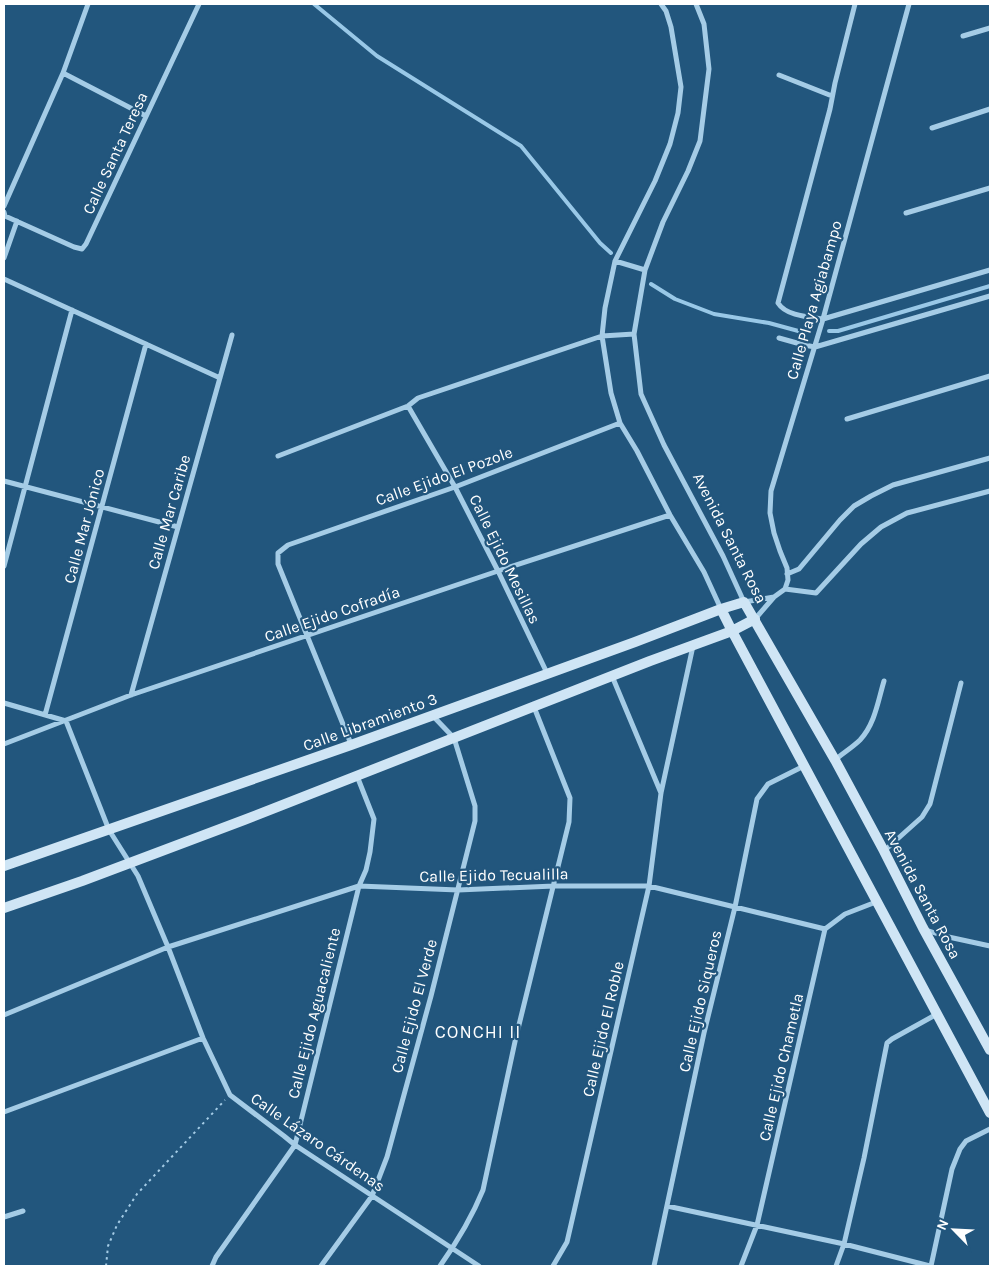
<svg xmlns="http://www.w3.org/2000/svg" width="994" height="1270" viewBox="0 0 994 1270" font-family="Karla,sans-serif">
	<rect width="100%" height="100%" fill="#22567d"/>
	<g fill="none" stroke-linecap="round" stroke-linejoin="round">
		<!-- stream -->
		<path stroke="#99c8e7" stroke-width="4" d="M314,4L377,56L521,146L600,243L611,253
			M651,284L675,299L714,314L769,323L802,332H809
			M829,331H838L990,286"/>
		<!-- path -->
		<path stroke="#a5cce6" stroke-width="2" stroke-dasharray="2.5 4" stroke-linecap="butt" d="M106,1266L108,1246L117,1225L137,1194L225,1100"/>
		<!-- street -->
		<path stroke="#a5cce6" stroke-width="5" d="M661,4L666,11L671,27L681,87L678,113L670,144L655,181L615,261L605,308L602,336L611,393L620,423L637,451L670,515L704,572L721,609
			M696,4L704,24L709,69L700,141L688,171L663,222L645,270L634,334L641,394L664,445L723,556L744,602L774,597
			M855,4L835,83L830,109L778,303C786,316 809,317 823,319L990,270
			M963,36L990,28
			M63,73L146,116
			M779,75L832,96
			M932,128L990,109
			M4,206L63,73L88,4
			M4,212L5,216L74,247L82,249L86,244L199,4
			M906,213L990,188
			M4,258L17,221
			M615,261L645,270
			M4,279L220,378
			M779,338L804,345L815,347L990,296
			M408,406L455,487L498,571L547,673
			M847,419L990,376
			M278,456L408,406L418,398L602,336L634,334
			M4,481L178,527
			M4,566L72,310
			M787,574L799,569L840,520L854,506L871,496L893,485L990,458
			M785,589L816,593L861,544L881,527L907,513L990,491
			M755,619L774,597L785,589L788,580L787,568L780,551L774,533L770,513L771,491L823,319L909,4
			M612,676L661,793
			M131,695L232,335
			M4,703L66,721L109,830L138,876L168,947L203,1038L230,1095L284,1136L295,1145L479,1266
			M45,715L146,344
			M4,744L131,695L498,571L670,515
			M351,744L278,564V553L288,545L455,487L620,423
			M835,760C843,753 853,747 860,740C875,724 878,701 884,681
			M884,851L922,817L930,804L961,683
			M926,930L944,936L990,946
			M4,1015L168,947L359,886L458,890L554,886H649L825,929
			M4,1112L203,1038
			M667,1206L844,1244L930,1266
			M4,1217L23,1211
			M212,1266L216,1257L295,1145L359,886L366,870L370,852L374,819L357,776
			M321,1266L372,1196L387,1157L431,996L475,821V806L454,738L432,715
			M440,1266C457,1242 472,1217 483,1190L516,1037L569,822L570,798L534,707
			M553,1266L567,1242L649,886L661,793L693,646
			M654,1266L704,1033L735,907L757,799L768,784L804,766
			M741,1266L757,1225L825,929L845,914L876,902
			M836,1266L844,1244L864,1158L887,1043L892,1039L937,1014
			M931,1266L952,1169L960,1149L966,1141L990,1129"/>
		<!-- secondary -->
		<path stroke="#cfe5f5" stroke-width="10" d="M721,609L732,631L990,1113
			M4,866L351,745L635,642L721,609L744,602L835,760L884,851L923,928L990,1050
			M4,908L82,881L244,820L650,661L732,631L755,619"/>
	</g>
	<g text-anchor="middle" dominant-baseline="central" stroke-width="4.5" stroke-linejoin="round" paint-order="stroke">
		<!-- street labels -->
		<g font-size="16" fill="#fff" stroke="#22567d">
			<text transform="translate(115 153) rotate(-65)">Calle Santa Teresa</text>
			<text transform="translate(814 300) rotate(-74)">Calle Playa Agiabampo</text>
			<text transform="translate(444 476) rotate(-20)">Calle Ejido El Pozole</text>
			<text transform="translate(169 512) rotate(-74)">Calle Mar Caribe</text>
			<text transform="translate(84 526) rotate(-75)">Calle Mar Jónico</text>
			<text transform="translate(730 538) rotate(63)">Avenida Santa Rosa</text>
			<text transform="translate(505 559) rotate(64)">Calle Ejido Mesillas</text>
			<text transform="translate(332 614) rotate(-19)">Calle Ejido Cofradía</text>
			<text transform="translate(370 722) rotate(-20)">Calle Libramiento 3</text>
			<text transform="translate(494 875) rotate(-1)">Calle Ejido Tecualilla</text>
			<text transform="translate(923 894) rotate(62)">Avenida Santa Rosa</text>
			<text transform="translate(700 1001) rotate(-77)">Calle Ejido Siqueros</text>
			<text transform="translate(414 1006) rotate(-75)">Calle Ejido El Verde</text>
			<text transform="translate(314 1013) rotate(-76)">Calle Ejido Aguacaliente</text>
			<text transform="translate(603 1029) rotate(-77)">Calle Ejido El Roble</text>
			<text transform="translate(781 1067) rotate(-77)">Calle Ejido Chametla</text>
			<text transform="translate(318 1142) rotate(35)">Calle Lázaro Cárdenas</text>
		</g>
		<!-- neighbourhood labels -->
		<g font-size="18" letter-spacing="1" fill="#fff" stroke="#22567d">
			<text x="478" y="1032">CONCHI II</text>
		</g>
	</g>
	<!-- border -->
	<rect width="994" height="1270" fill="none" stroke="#ffffff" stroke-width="10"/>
	<!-- north arrow -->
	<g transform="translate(954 1230) rotate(294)" stroke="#22567d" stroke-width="4" paint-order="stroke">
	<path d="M0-4L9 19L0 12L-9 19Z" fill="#ffffff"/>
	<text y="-8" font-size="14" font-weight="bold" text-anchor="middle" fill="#ffffff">N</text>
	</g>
</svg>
